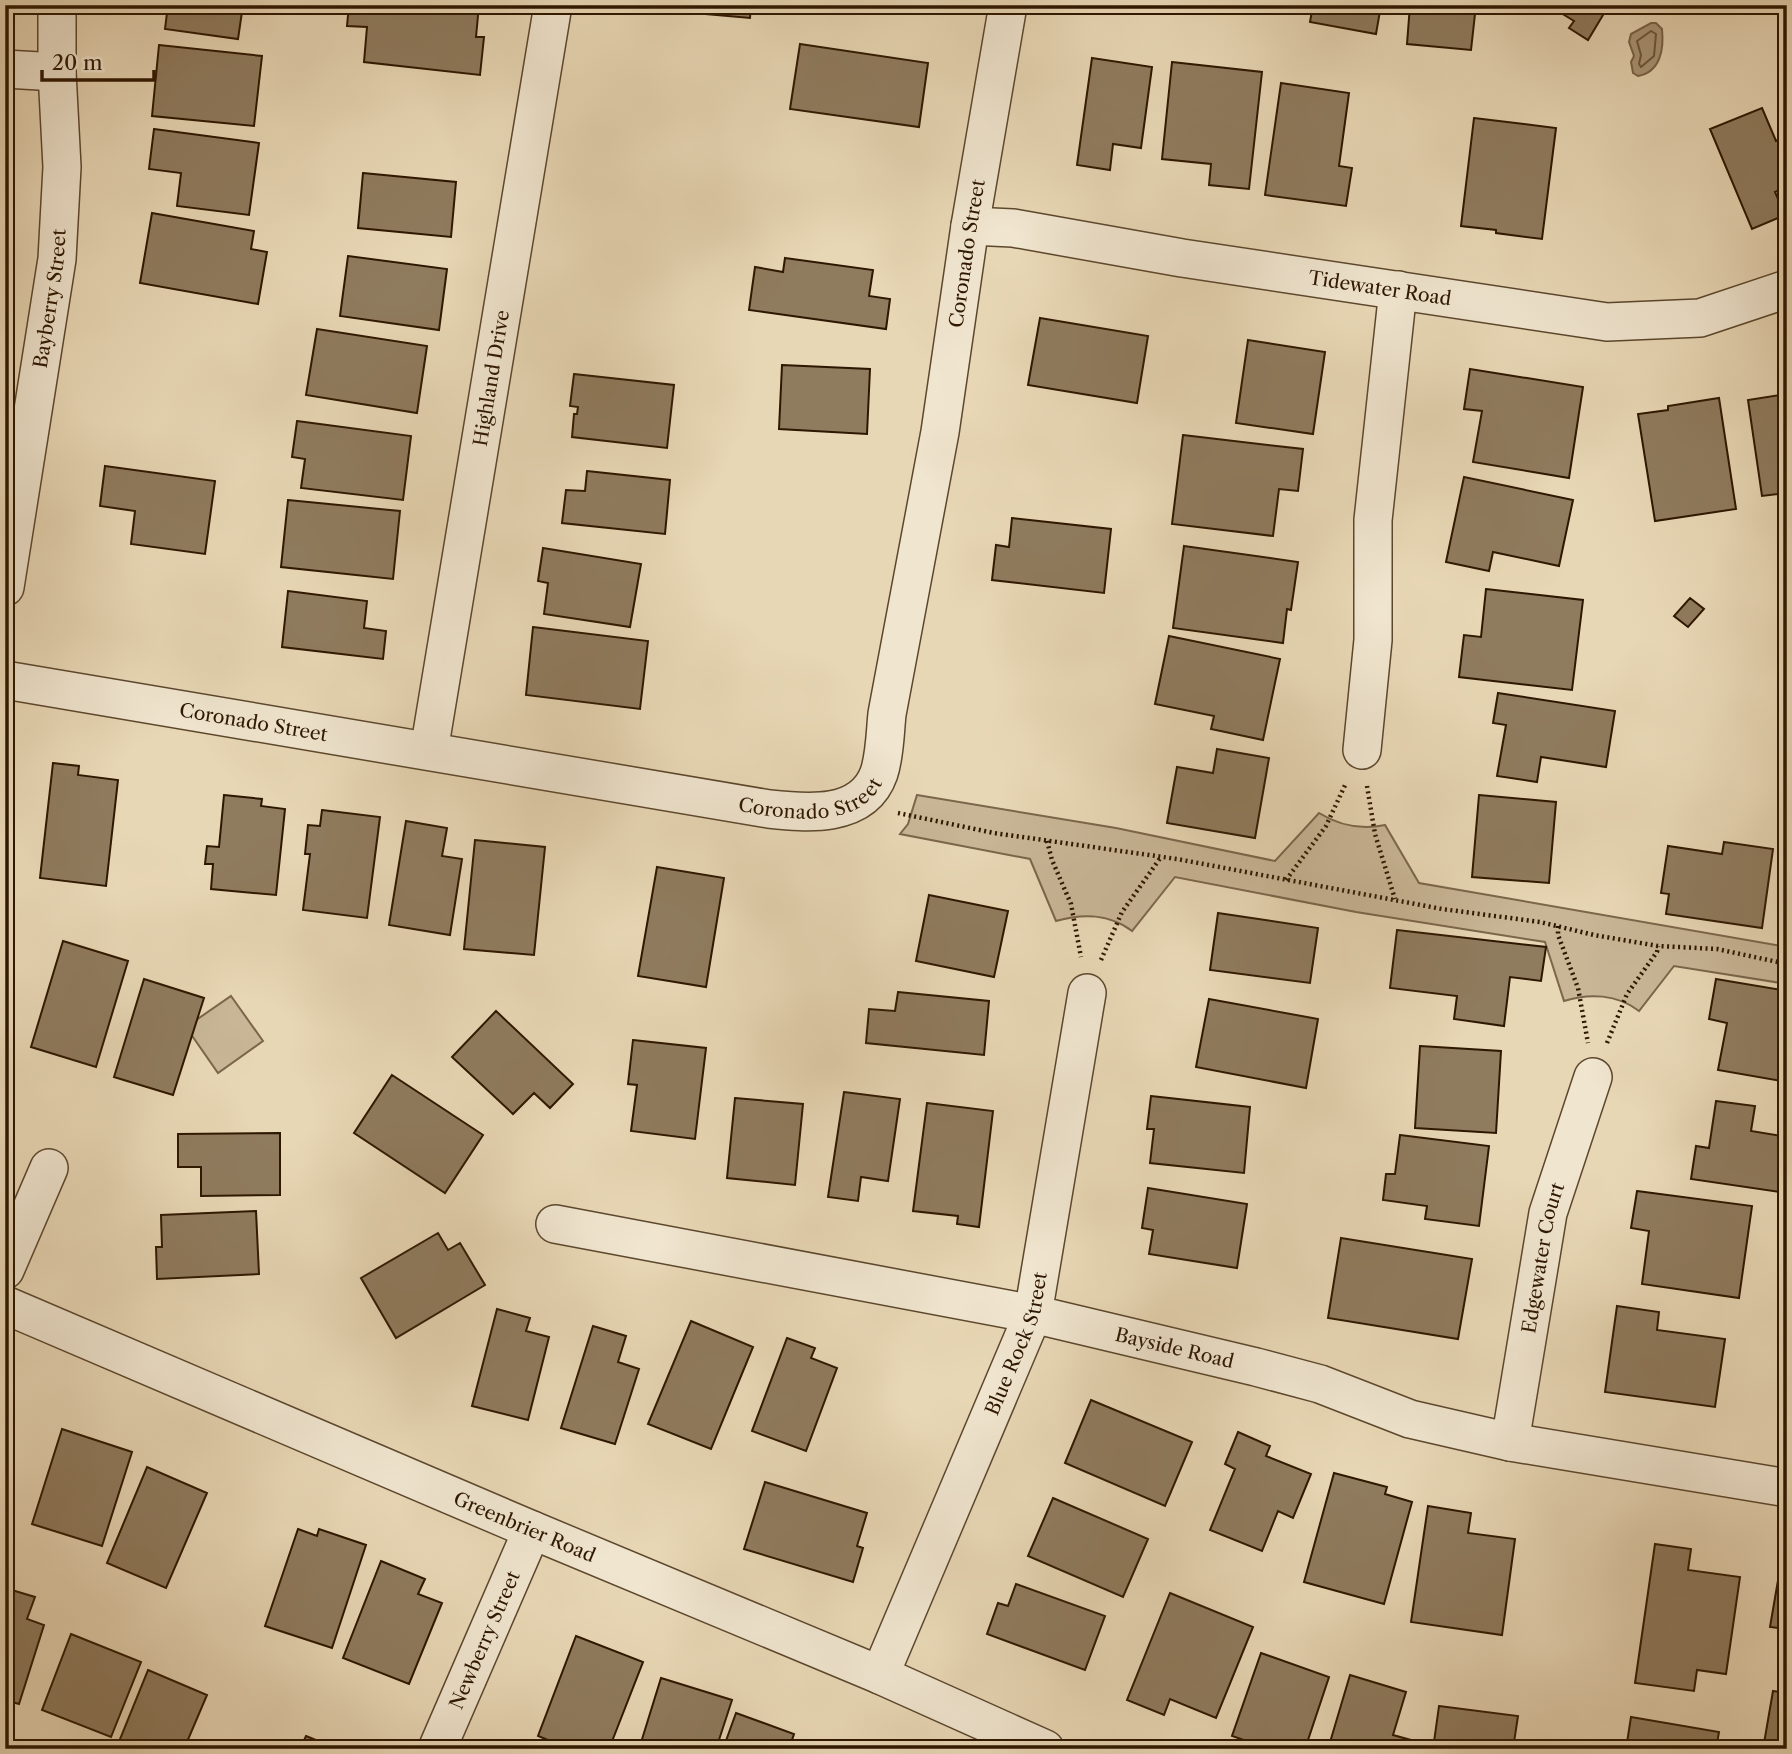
<svg xmlns="http://www.w3.org/2000/svg" width="1792" height="1754" viewBox="0 0 1792 1754" font-family="'Libre Caslon Text',serif">
	<rect width="100%" height="100%" fill="#e8d7b5"/>
	<filter id="stains"><feTurbulence type="fractalNoise" baseFrequency=".00286" numOctaves="4"/><feColorMatrix values="0 0 0 0 .2 0 0 0 0 .09 0 0 0 0 .02 0 0 0 .5 -.17"/></filter>
	<radialGradient id="worn" r=".72"><stop offset=".6" stop-color="#630" stop-opacity="0"/><stop offset="1" stop-color="#630" stop-opacity=".3"/></radialGradient>
	<!-- green -->
	<path fill="#c8b696" stroke="#7b664b" stroke-width="2" d="M917,795L1116,828L1275,861L1319,813C1340,826 1361,830 1385,825L1419,883L1787,947V984L1674,966L1639,1011C1617,994 1589,993 1564,1001L1545,942L1356,912L1175,877L1132,931C1109,914 1084,913 1056,921L1030,859L900,834L908,824Z
		M231,996L263,1041L218,1073L186,1027Z"/>
	<!-- water -->
	<path fill="#a99677" stroke="#786347" stroke-width="2" d="M1651,23H1656L1662,29C1664,48 1661,72 1638,76L1633,73L1631,62L1634,56L1629,42L1631,34Z"/>
	<g fill="none" stroke-linecap="round" stroke-linejoin="round">
		<!-- shore -->
		<path stroke="#6c563c" stroke-width="2" d="M1651,31L1656,34L1654,56L1641,67L1639,64L1641,55L1637,41Z"/>
	</g>
	<!-- building -->
	<path fill="#8f7b5e" stroke="#2e1700" stroke-width="2" d="M168,5H243L238,39L165,29Z
		M349,5H479L476,37H484L480,75L364,62L367,27L347,26Z
		M637,5H751L750,18L637,8Z
		M1313,5H1381L1376,34L1310,22Z
		M1410,5H1476L1471,50L1407,44Z
		M1548,5H1609L1588,40L1569,28L1574,21Z
		M800,44L928,63L919,127L790,109Z
		M159,45L262,56L254,126L152,116Z
		M1092,58L1152,67L1141,148L1113,144L1110,170L1077,165Z
		M1172,62L1262,72L1249,189L1209,185L1211,164L1162,159Z
		M1281,83L1349,93L1339,166L1352,168L1346,206L1265,195Z
		M1762,108L1776,141L1787,137V187L1775,192L1785,215L1752,229L1710,129Z
		M1474,118L1556,128L1542,239L1496,233V230L1461,226Z
		M154,129L259,143L249,215L177,206L181,173L149,169Z
		M363,173L456,182L451,237L358,228Z
		M152,213L254,231L251,249L267,252L258,304L140,283Z
		M348,256L447,269L439,330L340,316Z
		M785,258L873,270L869,296L890,299L886,329L749,310L755,267L783,272Z
		M1040,318L1148,336L1137,403L1028,385Z
		M317,329L427,346L417,413L306,395Z
		M1248,340L1325,352L1313,434L1236,423Z
		M782,365L870,369L867,434L779,429Z
		M1470,369L1583,387L1569,478L1473,462L1482,411L1464,409Z
		M574,374L674,385L667,448L572,437L574,414H577L578,407L570,406Z
		M1787,394V493L1762,496L1748,400Z
		M1719,398L1736,509L1655,521L1638,414L1668,410V406Z
		M297,421L411,436L403,500L301,488L305,459L292,457Z
		M1183,435L1303,449L1298,491L1279,489L1273,536L1172,524Z
		M105,466L215,481L205,554L131,544L135,511L100,506Z
		M587,471L670,480L665,534L562,523L566,490L585,491Z
		M1464,477L1573,500L1559,566L1493,552L1489,571L1446,562Z
		M288,500L400,511L393,579L281,567Z
		M1012,518L1111,529L1104,593L992,580L996,545L1009,547Z
		M1184,546L1298,562L1291,610L1287,609L1283,643L1173,628Z
		M543,548L641,564L630,627L544,614L548,583L538,581Z
		M1486,589L1583,600L1572,690L1459,677L1464,635L1481,637Z
		M288,591L367,601L364,628L386,631L383,659L282,647Z
		M1690,598L1704,609L1688,627L1674,616Z
		M533,627L648,641L640,709L526,695Z
		M1169,636L1280,659L1263,740L1211,729L1214,716L1155,704Z
		M1498,693L1615,711L1606,767L1541,757L1537,782L1497,776L1506,725L1493,723Z
		M1217,749L1269,758L1255,838L1167,823L1177,767L1213,773Z
		M53,763L79,766L78,775L118,780L106,886L40,878Z
		M224,795L262,799L261,806L285,809L276,895L211,889L213,864H205L207,846L219,847Z
		M1479,795L1556,802L1549,883L1472,877Z
		M322,810L380,817L367,918L303,910L310,854H305L308,825L320,826Z
		M406,821L447,828L442,856L462,859L450,935L389,925Z
		M475,840L545,847L534,955L464,949Z
		M1724,842L1773,849L1762,928L1666,914L1669,894L1661,893L1668,846L1722,854Z
		M657,867L724,878L706,987L638,976Z
		M929,895L1008,911L994,977L916,961Z
		M1218,913L1318,928L1310,983L1210,970Z
		M1397,930L1546,947L1541,981L1510,977L1504,1026L1454,1019L1457,996L1390,988Z
		M63,941L128,961L96,1067L31,1047Z
		M144,979L204,998L173,1095L114,1077Z
		M1716,979L1787,991V1082L1718,1070L1727,1023L1709,1019Z
		M898,992L989,1001L984,1055L866,1043L869,1009L895,1011Z
		M1209,999L1318,1019L1306,1088L1196,1067Z
		M496,1011L573,1084L550,1108L534,1093L513,1114L452,1057Z
		M633,1040L706,1048L695,1139L631,1131L637,1085L628,1084Z
		M1420,1046L1501,1051L1496,1133L1415,1128Z
		M392,1075L483,1135L445,1193L354,1133Z
		M844,1092L900,1099L888,1181L861,1177L858,1201L828,1197Z
		M1151,1096L1250,1107L1244,1173L1150,1163L1154,1129H1147Z
		M735,1098L803,1104L795,1185L727,1178Z
		M1716,1101L1755,1106L1751,1131L1787,1137V1193L1691,1179L1696,1146L1709,1148Z
		M927,1103L993,1111L979,1227L957,1224L958,1216L913,1211Z
		M280,1133V1195L201,1196V1167H178V1134Z
		M1400,1135L1489,1146L1479,1226L1425,1219L1427,1206L1383,1200L1386,1174H1395Z
		M1148,1188L1247,1204L1237,1268L1149,1254L1153,1230L1142,1228Z
		M1637,1191L1752,1206L1739,1298L1642,1284L1649,1231L1631,1228Z
		M256,1211L259,1274L157,1279L156,1247H162L161,1215Z
		M438,1233L448,1250L460,1243L485,1285L396,1338L361,1278Z
		M1341,1238L1472,1259L1458,1339L1328,1318Z
		M1617,1306L1659,1312L1657,1330L1725,1339L1715,1407L1605,1392Z
		M497,1309L530,1318L526,1331L549,1337L528,1420L472,1406Z
		M691,1321L753,1347L711,1449L648,1424Z
		M593,1326L626,1336L618,1362L639,1369L615,1444L561,1428Z
		M787,1338L815,1348L811,1358L837,1368L806,1451L752,1431Z
		M1091,1400L1192,1442L1165,1506L1065,1463Z
		M62,1429L132,1452L102,1546L32,1524Z
		M1238,1432L1270,1446L1266,1456L1311,1474L1293,1518L1278,1511L1262,1551L1210,1530L1235,1469L1225,1464Z
		M147,1467L207,1493L166,1588L107,1563Z
		M1334,1473L1387,1487L1385,1494L1412,1502L1384,1604L1304,1582Z
		M765,1482L867,1513L857,1546L863,1548L853,1582L744,1549Z
		M1053,1498L1148,1539L1123,1597L1028,1556Z
		M1428,1506L1471,1513L1468,1533L1515,1539L1502,1635L1411,1622Z
		M298,1529L317,1536L319,1529L366,1545L332,1648L265,1626Z
		M1655,1544L1691,1549L1688,1570L1740,1577L1726,1674L1697,1670L1694,1691L1635,1683Z
		M1782,1557L1787,1558V1629L1770,1627Z
		M381,1561L425,1579L418,1594L442,1603L409,1684L343,1658Z
		M1016,1584L1105,1616L1085,1670L987,1634L998,1603L1008,1606Z
		M5,1588L35,1597L27,1619L44,1625L19,1704L5,1700Z
		M1170,1593L1253,1627L1216,1718L1170,1699L1164,1715L1127,1700Z
		M71,1634L141,1662L111,1737L42,1710Z
		M576,1636L643,1662L609,1749H570L538,1736Z
		M1261,1653L1329,1677L1305,1749H1263L1264,1747L1232,1736Z
		M148,1670L207,1695L184,1749H116Z
		M1350,1675L1406,1692L1393,1735L1411,1740L1408,1749H1328Z
		M661,1678L732,1700L716,1749H639Z
		M1773,1691L1787,1693V1749H1763Z
		M1439,1706L1518,1716L1513,1749H1433Z
		M736,1713L794,1734L789,1749H723Z
		M1631,1717L1719,1732L1716,1749H1626Z
		M306,1736L338,1749H300Z
		M1536,1743L1594,1749H1536Z"/>
	<g fill="none" stroke-linecap="round" stroke-linejoin="round">
		<defs>
			<g id="minor">
				<path d="M5,69L57,72"/>
				<path id="s1" d="M970,226L1013,228L1182,258L1607,322L1700,318L1787,289"/>
				<path id="s2" d="M5,587L57,259L62,167L57,72V5"/>
				<path id="s3" d="M5,680L769,809C806,813 863,819 879,773C885,755 885,733 887,714L940,432L970,226L1008,5"/>
				<path d="M1362,750L1373,640V520L1398,290"/>
				<path id="s4" d="M429,751L553,5"/>
				<path id="s5" d="M555,1224L1033,1314L1256,1367L1320,1384L1410,1419L1510,1442L1787,1488"/>
				<path d="M5,1270L49,1168"/>
				<path id="s6" d="M5,1305L532,1530L880,1675L1045,1749"/>
				<path id="s7" d="M1510,1442L1548,1213L1593,1077"/>
				<path id="s8" d="M880,1675L1033,1314L1087,993"/>
				<path id="s9" d="M437,1749L532,1530"/>
			</g>
		</defs>
		<!-- minor casing -->
		<use href="#minor" stroke="#5c472d" stroke-width="40"/>
		<!-- path -->
		<path stroke="#2e1700" stroke-width="4.5" stroke-dasharray="2 3.5" stroke-linecap="butt" d="M1367,786L1375,834L1395,899
			M898,813L994,833L1177,859L1442,909L1540,922L1594,935L1658,946L1717,949L1787,964
			M1047,841L1052,860L1071,904L1081,957
			M1286,880L1326,826L1346,783
			M1558,926V935L1578,988L1588,1043
			M1101,960L1122,912L1161,857
			M1607,1043L1627,994L1657,952L1658,946"/>
		<!-- minor -->
		<use href="#minor" stroke="#f0e5cf" stroke-width="37"/>
	</g>
	<g text-anchor="middle" dominant-baseline="central" stroke-width="7" stroke-linejoin="round" paint-order="stroke">
		<!-- street labels -->
		<g font-size="19" fill="#2e1700" stroke="#f0e5cf">
			<text stroke="none"><textPath href="#s3" startOffset="1428">Coronado Street</textPath></text>
			<text stroke="none"><textPath href="#s1" startOffset="415">Tidewater Road</textPath></text>
			<text stroke="none"><textPath href="#s2" startOffset="292">Bayberry Street</textPath></text>
			<text stroke="none"><textPath href="#s4" startOffset="378">Highland Drive</textPath></text>
			<text stroke="none"><textPath href="#s3" startOffset="252">Coronado Street</textPath></text>
			<text stroke="none"><textPath href="#s3" startOffset="819">Coronado Street</textPath></text>
			<text stroke="none"><textPath href="#s7" startOffset="187">Edgewater Court</textPath></text>
			<text stroke="none"><textPath href="#s8" startOffset="359">Blue Rock Street</textPath></text>
			<text stroke="none"><textPath href="#s5" startOffset="632">Bayside Road</textPath></text>
			<text stroke="none"><textPath href="#s6" startOffset="565">Greenbrier Road</textPath></text>
			<text stroke="none"><textPath href="#s9" startOffset="119">Newberry Street</textPath></text>
		</g>
	</g>
	<!-- margin -->
	<rect width="1792" height="1754" fill="none" stroke="#e8d7b5" stroke-width="28"/>
	<rect x="7" y="7" width="1778" height="1740" fill="none" stroke="#2e1700" stroke-width="3.5"/>
	<rect x="14" y="14" width="1764" height="1726" fill="none" stroke="#2e1700" stroke-width="2"/>
	<!-- scale -->
	<path d="M42 70v10h112v-10" fill="none" stroke="#2e1700" stroke-width="3.5"/>
	<text x="52" y="70" font-size="21" fill="#2e1700" stroke="#f0e5cf" stroke-width="5" paint-order="stroke">20 m</text>
	<rect width="100%" height="100%" filter="url(#stains)"/>
	<rect width="100%" height="100%" fill="url(#worn)"/>
</svg>
